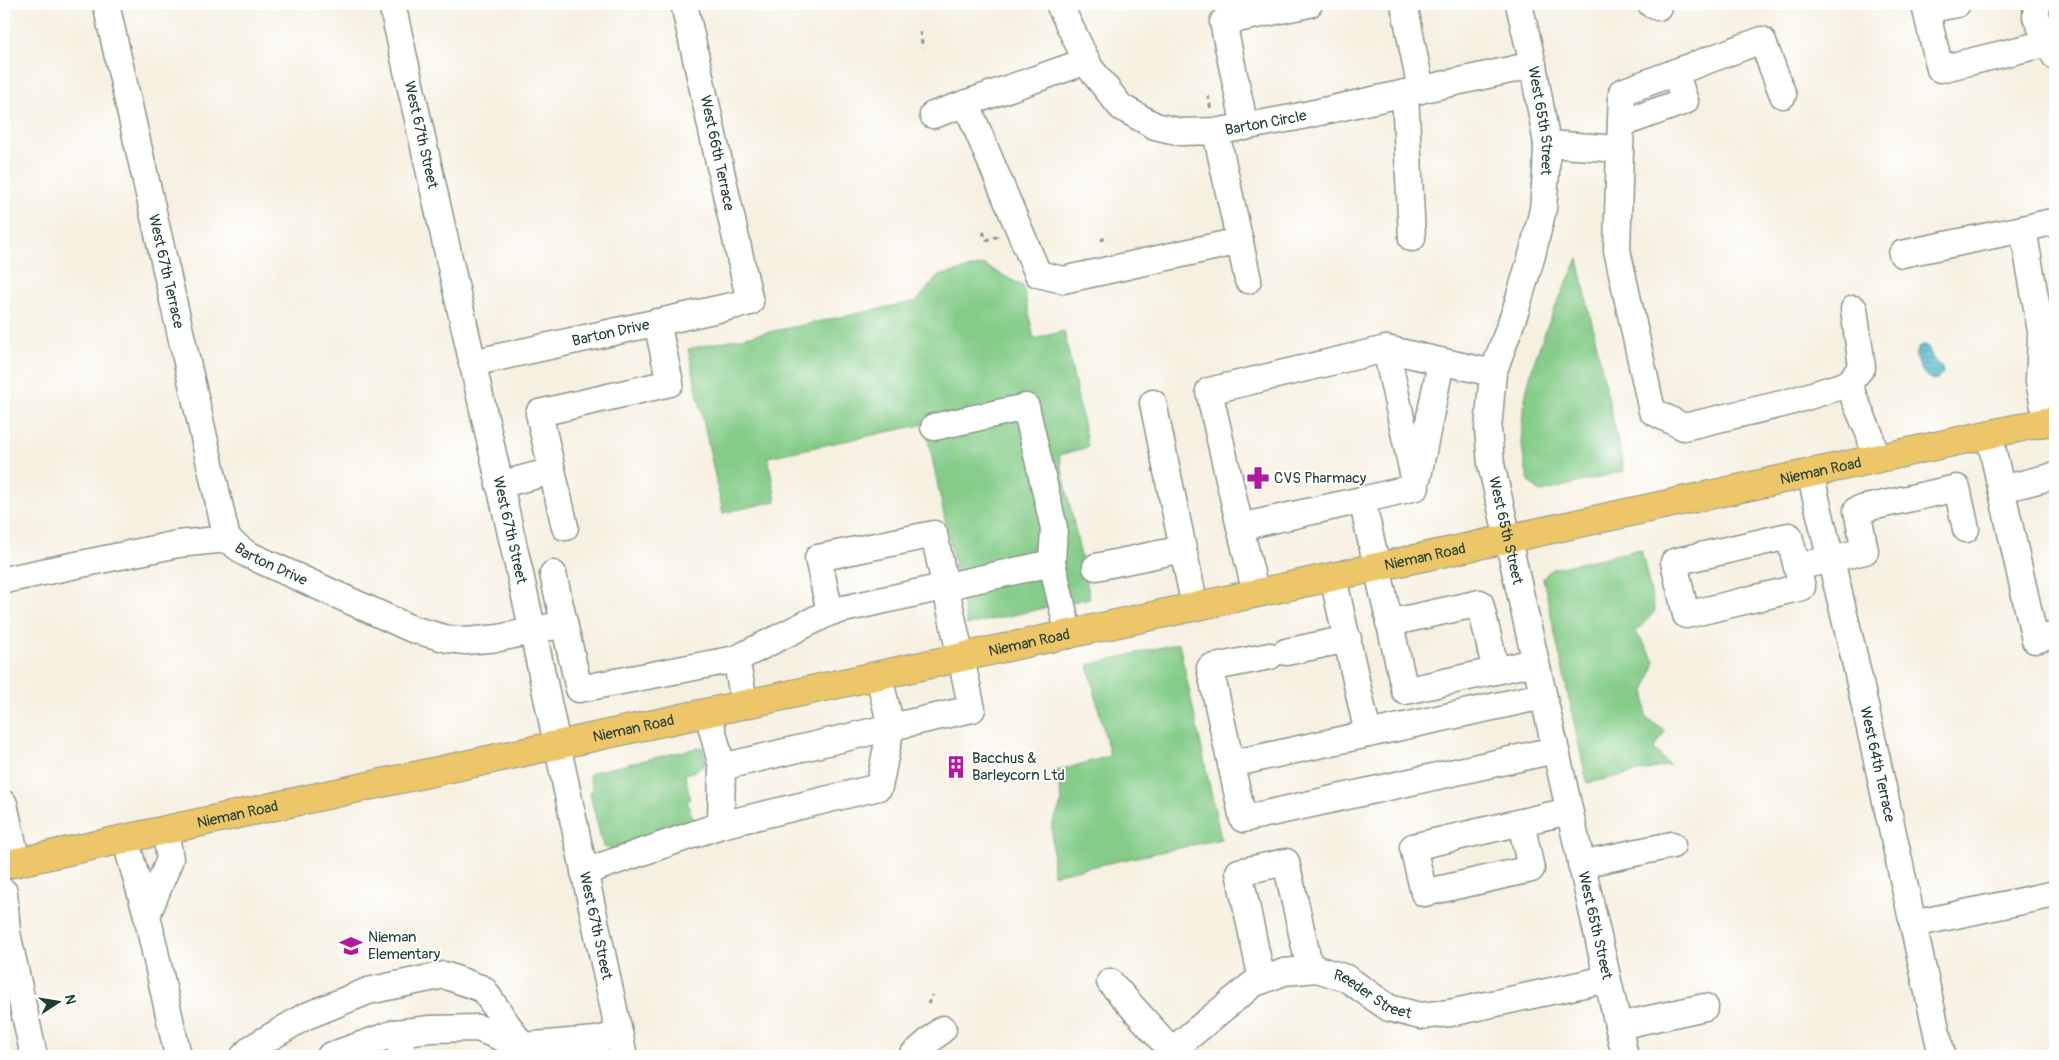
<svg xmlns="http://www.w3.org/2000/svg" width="2059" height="1060" viewBox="0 0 2059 1060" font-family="Pangolin,sans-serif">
	<defs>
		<pattern id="water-rules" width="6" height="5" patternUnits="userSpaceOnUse" patternTransform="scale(1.25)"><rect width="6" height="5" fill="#4eb7cb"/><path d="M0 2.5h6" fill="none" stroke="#4096a6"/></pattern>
	</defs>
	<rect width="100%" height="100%" fill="#fff"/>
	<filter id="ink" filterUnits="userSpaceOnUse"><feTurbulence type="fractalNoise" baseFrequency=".02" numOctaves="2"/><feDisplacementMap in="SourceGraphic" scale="10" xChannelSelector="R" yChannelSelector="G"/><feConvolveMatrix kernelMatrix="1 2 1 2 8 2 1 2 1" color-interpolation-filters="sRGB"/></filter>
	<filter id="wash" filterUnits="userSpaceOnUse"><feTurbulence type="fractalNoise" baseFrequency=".0096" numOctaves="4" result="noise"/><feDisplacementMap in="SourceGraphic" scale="20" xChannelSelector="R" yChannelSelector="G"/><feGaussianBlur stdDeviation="1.12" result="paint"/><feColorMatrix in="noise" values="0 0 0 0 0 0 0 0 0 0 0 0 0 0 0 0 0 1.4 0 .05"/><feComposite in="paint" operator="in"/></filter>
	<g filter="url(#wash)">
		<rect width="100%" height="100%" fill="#f6f0e0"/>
		<!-- grass -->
		<path fill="#84cc88" stroke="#52845e" d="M1578,259L1624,471L1541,492C1527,484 1527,475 1524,460C1512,394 1550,317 1578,259Z
			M984,265L1023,286L1034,339L1064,331L1088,447L1059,455L1090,598L967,625L925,424L768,457L776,501L723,513L688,349L917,301L938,276Z
			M1641,549L1655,611L1636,632L1655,661L1645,692L1646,718L1665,731L1654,749L1670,765L1587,783L1543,578L1552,569Z
			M1179,643L1221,839L1053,875L1052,825L1062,802L1056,771L1110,756L1088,665Z
			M702,747L706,761L704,766L696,769V771L685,774L690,799L687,800L693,821L610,850V848L603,847L590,794L592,787L589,775L593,772Z"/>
		<!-- water -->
		<path fill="url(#water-rules)" stroke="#367a80" d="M1924,345L1928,347L1933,359L1942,367L1943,374L1938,379L1932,380C1921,374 1919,365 1915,354L1918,348Z"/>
	</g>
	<g filter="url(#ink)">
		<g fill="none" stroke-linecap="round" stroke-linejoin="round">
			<defs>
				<g id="minor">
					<path id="s1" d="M106,4L227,539"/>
					<path id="s2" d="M392,4L533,632L624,1056"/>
					<path id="s3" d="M1059,4L1090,68L1121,107L1155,126L1181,132L1220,131L1292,118L1533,65"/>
					<path d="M1404,4L1421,90"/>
					<path id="s4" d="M1519,4L1533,65L1547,144L1546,173L1543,209L1532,255L1516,309L1493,373L1488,429L1491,464L1625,1056"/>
					<path d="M1651,4L1658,7"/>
					<path d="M1957,4L1926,10L1940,69L2048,43"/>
					<path d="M2037,4L2036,17L2055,56"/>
					<path d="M1405,93L1412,238"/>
					<path d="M966,103L1038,274L1063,280L1240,241"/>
					<path d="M933,115L1087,61"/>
					<path d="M1621,124L1685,101L1675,72"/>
					<path d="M1245,127L1223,22L1309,4"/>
					<path d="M1216,132L1248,280"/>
					<path d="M1547,144L1620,149L1617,250L1652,411L1684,427L1786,403L1848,384L1870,435L1875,459"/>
					<path d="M1620,149L1622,92L1762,40L1783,95"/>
					<path d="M2055,221L2023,229L2041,331L2055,362"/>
					<path d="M1902,254L2023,229"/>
					<path d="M2041,337L2039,381L2047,422"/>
					<path id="s5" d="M472,363L750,302L684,4"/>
					<path d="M1493,373L1386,349L1416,487L1362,500L1405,691L1535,662"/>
					<path d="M1848,384L1862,367L1854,309"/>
					<path d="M1153,403L1195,607"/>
					<path d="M934,427L1026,407L1054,528L1052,563"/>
					<path d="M1989,434L2035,640L2055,635"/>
					<path id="s6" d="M1810,473L1854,656L1942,1056"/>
					<path d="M1418,476L1441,362"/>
					<path d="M499,485L552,471"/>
					<path d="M2002,489L2054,476"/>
					<path d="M1362,500L1240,527L1209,391L1386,349"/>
					<path d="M565,527L539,413L670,383L657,322"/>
					<path d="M1240,527L1256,594"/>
					<path d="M1096,567L1183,549"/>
					<path d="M1797,567L1802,587L1686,615L1674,562L1789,536L1797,567L1865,551L1857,510L1957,488L1966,529"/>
					<path d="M553,574L579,689L736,659"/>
					<path d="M1333,577L1368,734L1543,696"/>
					<path id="s7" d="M4,580L178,544L227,539L247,554L412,629L448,639L466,641L499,638L564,624"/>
					<path d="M1389,623L1480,603L1496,671"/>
					<path d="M1286,652L1348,639"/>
					<path d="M1270,656L1210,668L1231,764L1368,734"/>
					<path d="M745,705L736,659L830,612"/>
					<path d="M708,713L722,767L891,727L879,676"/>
					<path d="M1231,764L1243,819L1555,750"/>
					<path d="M4,804L17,862"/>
					<path d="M1521,822L1531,869L1424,893L1413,847L1569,811"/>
					<path d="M721,825L879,787L891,727L972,709C959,651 947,592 934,534L818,558L830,612L1052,563L1069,635"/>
					<path d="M125,839L147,915L178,1056"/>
					<path d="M1581,864L1672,845"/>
					<path d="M584,872L721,825L722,767"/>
					<path d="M4,892L7,933L34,1056"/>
					<path d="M147,915L170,859L165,830"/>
					<path d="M1913,924L2055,894"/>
					<path d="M1262,980L1239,872L1286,862L1310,969"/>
					<path d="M1110,982L1171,1050"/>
					<path d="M1618,1026L1705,1007"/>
					<path d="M395,1033L404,1056"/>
					<path d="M244,1056L252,1048L304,1017L368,991L444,975L483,989L522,1046"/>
					<path d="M330,1056L395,1033L430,1029L478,1028L522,1046L596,1040L619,1035"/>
					<path d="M912,1056L943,1029"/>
					<path id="s8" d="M1165,1056L1253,984L1284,972L1317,969L1346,978L1389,1008L1420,1016L1450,1013L1607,979"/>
				</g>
				<g id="major">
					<path id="s9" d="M4,865L2055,420"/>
				</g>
			</defs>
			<!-- minor casing -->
			<use href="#minor" stroke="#8a968a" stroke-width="29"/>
			<!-- major casing -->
			<use href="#major" stroke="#8a968a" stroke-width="30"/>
			<!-- path -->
			<path stroke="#8a968a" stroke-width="3" stroke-dasharray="4 4" stroke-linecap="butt" d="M920,32L923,48
				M1208,96L1211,110
				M983,232L987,240L999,236
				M1101,240L1108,237
				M928,1004L932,995"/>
			<!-- minor -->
			<use href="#minor" stroke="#fff" stroke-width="26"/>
			<!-- major -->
			<use href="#major" stroke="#ecc669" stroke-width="28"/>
		</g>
	</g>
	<!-- icons -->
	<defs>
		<symbol id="pharmacy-bare" viewBox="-9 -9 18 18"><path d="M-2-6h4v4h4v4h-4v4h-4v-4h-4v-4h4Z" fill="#b5179e" stroke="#fff" stroke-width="2.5" paint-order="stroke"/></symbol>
		<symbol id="building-bare" viewBox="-9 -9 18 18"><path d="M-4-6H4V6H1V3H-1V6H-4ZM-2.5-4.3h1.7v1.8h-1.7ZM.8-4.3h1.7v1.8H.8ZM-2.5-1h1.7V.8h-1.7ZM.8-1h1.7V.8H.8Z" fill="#b5179e" stroke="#fff" stroke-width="2.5" paint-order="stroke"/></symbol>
		<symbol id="school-bare" viewBox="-9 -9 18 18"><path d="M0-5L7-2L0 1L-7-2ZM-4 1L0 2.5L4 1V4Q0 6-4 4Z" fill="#b5179e" stroke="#fff" stroke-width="2.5" paint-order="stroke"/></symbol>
	</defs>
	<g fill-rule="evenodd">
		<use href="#pharmacy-bare" x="1242" y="462" width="32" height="32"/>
		<use href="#building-bare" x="940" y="751" width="32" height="32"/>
		<use href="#school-bare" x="335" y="930" width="32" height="32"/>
	</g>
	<g text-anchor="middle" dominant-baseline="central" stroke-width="4" stroke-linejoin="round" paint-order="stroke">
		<!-- street labels -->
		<g font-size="15" fill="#1f3d34" stroke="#fff">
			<text stroke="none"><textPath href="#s4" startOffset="119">West 65th Street</textPath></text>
			<text stroke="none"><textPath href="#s3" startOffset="272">Barton Circle</textPath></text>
			<text stroke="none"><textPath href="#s2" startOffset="134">West 67th Street</textPath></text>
			<text transform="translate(717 153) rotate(78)">West 66th Terrace</text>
			<text stroke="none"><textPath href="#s1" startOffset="274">West 67th Terrace</textPath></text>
			<text stroke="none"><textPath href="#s5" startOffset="142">Barton Drive</textPath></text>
			<text stroke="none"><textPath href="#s9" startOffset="1859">Nieman Road</textPath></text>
			<text stroke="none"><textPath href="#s2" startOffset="539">West 67th Street</textPath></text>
			<text stroke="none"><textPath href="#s4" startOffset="539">West 65th Street</textPath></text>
			<text stroke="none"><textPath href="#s9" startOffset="1454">Nieman Road</textPath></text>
			<text stroke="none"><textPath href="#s7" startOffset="278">Barton Drive</textPath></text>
			<text stroke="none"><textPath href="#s9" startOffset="1049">Nieman Road</textPath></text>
			<text stroke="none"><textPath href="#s9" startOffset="644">Nieman Road</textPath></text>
			<text stroke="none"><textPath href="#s6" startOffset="299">West 64th Terrace</textPath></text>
			<text stroke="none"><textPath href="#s9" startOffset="239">Nieman Road</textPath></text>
			<text stroke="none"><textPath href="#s4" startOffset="944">West 65th Street</textPath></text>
			<text stroke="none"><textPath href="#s2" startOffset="944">West 67th Street</textPath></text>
			<text stroke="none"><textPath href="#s8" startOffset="242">Reeder Street</textPath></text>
		</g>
		<!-- poi labels -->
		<g font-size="15" fill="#1f3d34" stroke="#fff" text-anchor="start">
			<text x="1274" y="478">CVS Pharmacy</text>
			<text x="972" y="758">Bacchus &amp;<tspan x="972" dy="17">Barleycorn Ltd</tspan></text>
			<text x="368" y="937">Nieman<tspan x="368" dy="17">Elementary</tspan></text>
		</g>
	</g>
	<!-- margin -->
	<rect width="2059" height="1060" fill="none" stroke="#fff" stroke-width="20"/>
	<!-- north arrow -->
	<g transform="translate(58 1002) rotate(78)" stroke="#ffffff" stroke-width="4" paint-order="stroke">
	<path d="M0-4L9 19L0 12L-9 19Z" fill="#1f3d34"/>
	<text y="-8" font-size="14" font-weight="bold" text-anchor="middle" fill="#1f3d34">N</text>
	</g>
</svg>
